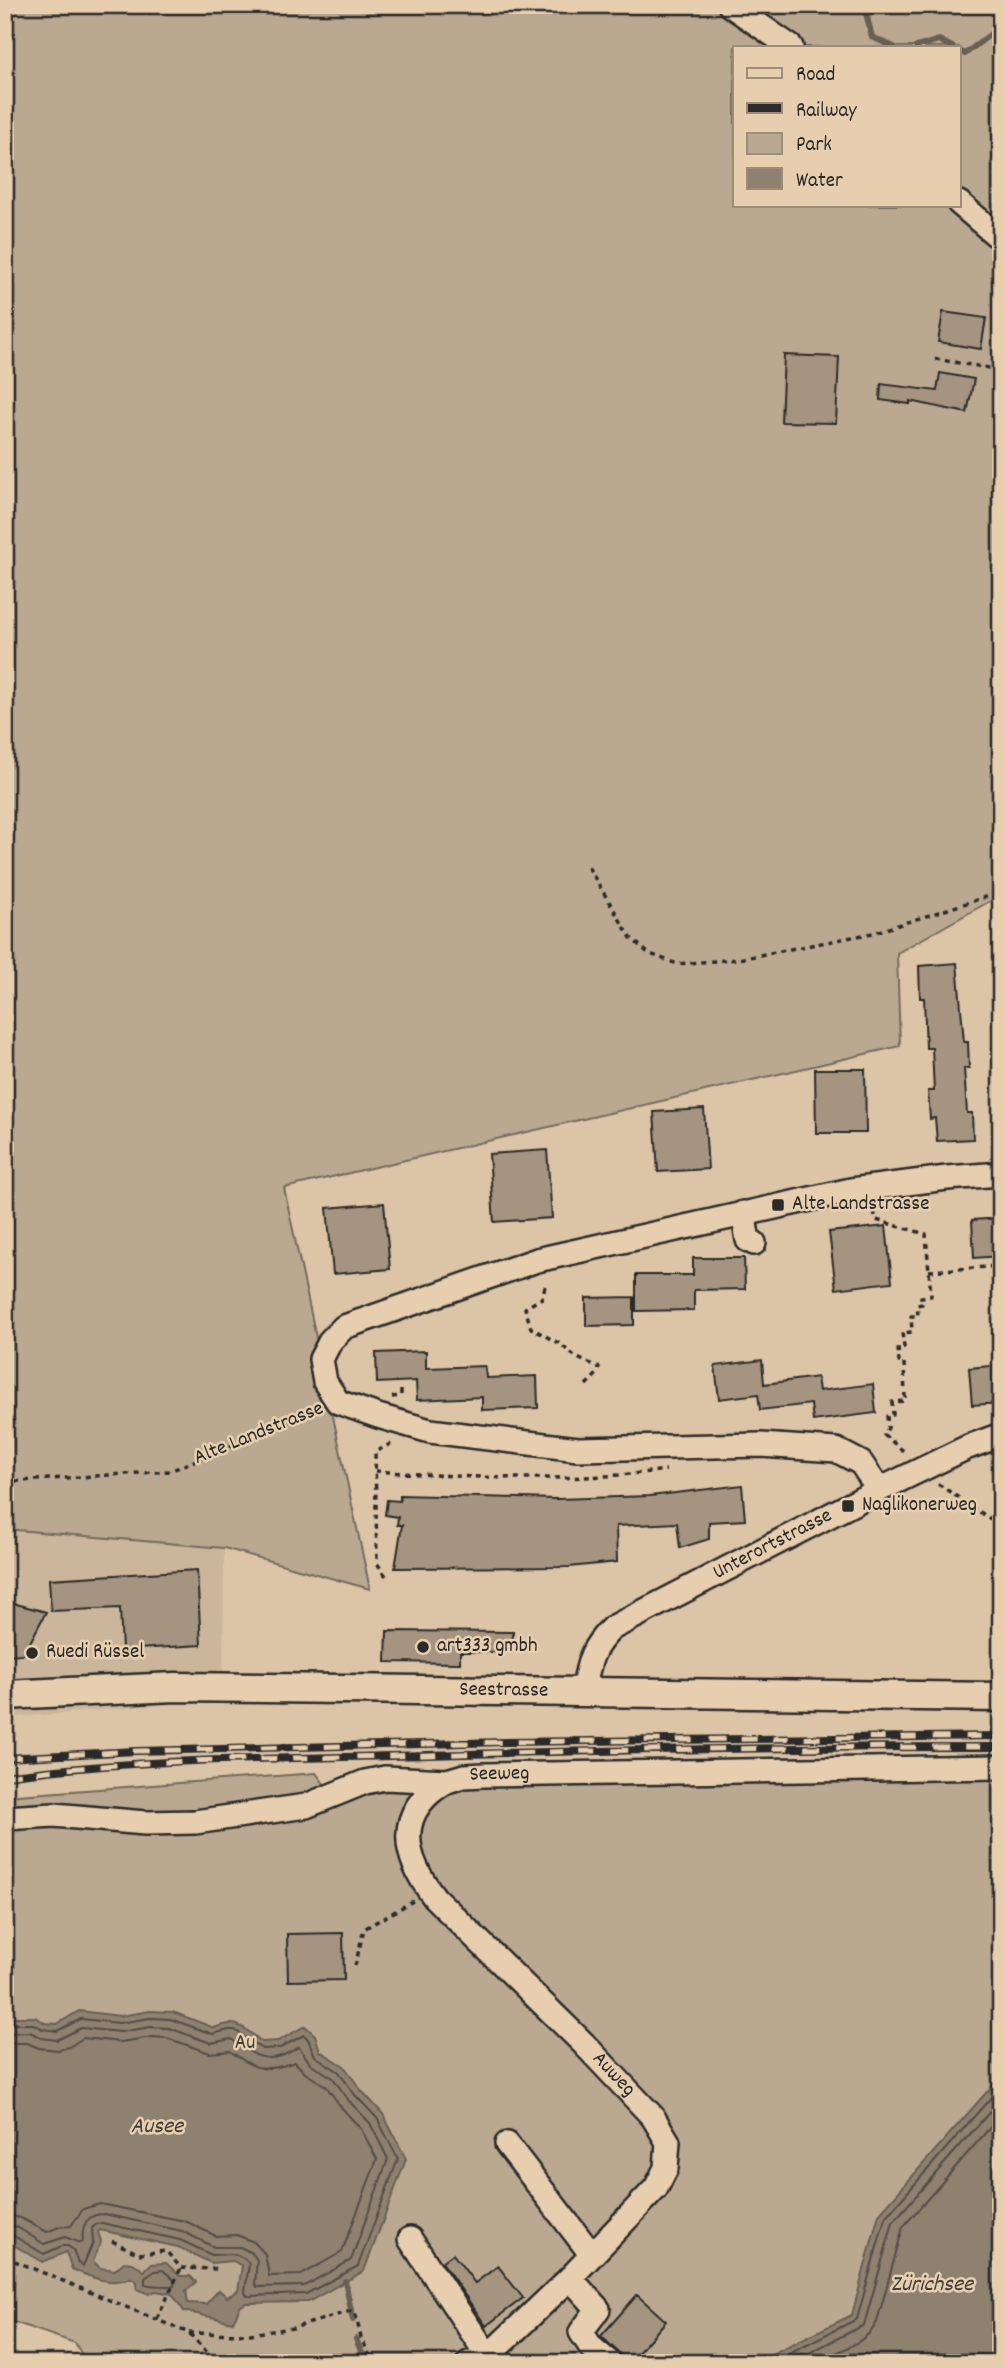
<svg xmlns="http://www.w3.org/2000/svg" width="1006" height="2368" viewBox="0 0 1006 2368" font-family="Dekko,sans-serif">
	<rect width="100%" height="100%" fill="#dcc4a7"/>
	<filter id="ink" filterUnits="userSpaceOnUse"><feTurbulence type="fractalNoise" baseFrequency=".0143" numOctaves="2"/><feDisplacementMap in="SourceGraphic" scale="14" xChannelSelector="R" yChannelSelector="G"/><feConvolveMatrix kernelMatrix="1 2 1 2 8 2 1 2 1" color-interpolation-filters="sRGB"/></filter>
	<g filter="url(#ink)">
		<!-- built -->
		<path fill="#cbb69b" d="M5,1529L224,1548L223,1700L5,1718Z"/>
		<!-- green -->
		<path fill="#bba890" stroke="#736a5e" stroke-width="2" fill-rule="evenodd" d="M5,5H1001V895L897,953L900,1046L284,1188L370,1589L224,1548L5,1529ZM735,47H959V205H735Z
			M1001,1767V2192L901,2363H87L75,2343L5,2319V1796L316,1773L331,1793L348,1790Z"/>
		<!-- water -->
		<path fill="#8f8170" stroke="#675f54" stroke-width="2" fill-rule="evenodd" d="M79,2011L120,2016L150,2011L173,2012L214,2028C239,2018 243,2028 262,2042L278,2041L305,2026L315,2035L320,2051L344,2066L361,2090L383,2114L406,2159L364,2271L308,2302L246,2303L240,2307L233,2322L184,2311L172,2294L156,2291L149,2294L137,2289V2282L131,2278C110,2286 92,2278 72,2269L66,2252L43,2262L5,2240V2017H35L45,2023L57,2024ZM100,2230L178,2247L211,2263L233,2261L242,2266L238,2291L227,2297L219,2290L206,2304L188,2303L186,2291L196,2282L190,2276H180L166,2263L151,2264L144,2271L133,2263L124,2262L115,2270L100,2268L93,2261L101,2241L98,2232Z
			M1001,2076V2363H753L852,2315L879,2214Z"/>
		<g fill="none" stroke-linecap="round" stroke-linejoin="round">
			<!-- shore -->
			<path stroke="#534d47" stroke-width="2" d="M5,2024H33L43,2029L57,2031L81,2019L119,2023L150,2018L170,2019L213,2034L228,2030H235L262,2049L280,2048L304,2035L308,2039L315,2056L339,2072L355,2095L377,2118L398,2159L358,2266L306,2294L247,2296L245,2292L249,2264L245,2259L235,2254L212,2255L180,2240L102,2223L97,2224L92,2228L93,2242L83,2266L78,2263L73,2250L68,2246H62L44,2254L14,2236L5,2234
				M5,2033L30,2032L41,2038L57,2040L81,2028L120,2032L151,2027L169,2028L211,2043L231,2039C248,2051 262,2064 284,2055C290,2053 294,2049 299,2047L310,2063L333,2078L349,2101L370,2123L388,2159L351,2260L304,2286L257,2287L255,2283L257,2260L252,2253L240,2247H214L182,2231L104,2214C87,2214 81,2225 83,2241L80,2243L65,2237L44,2244L17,2227L5,2225
				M5,2043H27L39,2048L58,2050L69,2047L83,2038L121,2042L152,2037L167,2038L210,2053L230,2051C256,2070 263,2073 295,2062L305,2073L326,2086L341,2107L361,2129L377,2159L342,2252L301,2275L269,2276L265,2254L254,2242L237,2235L216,2236L185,2221L100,2204L83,2209L71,2226L59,2227L47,2232L21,2218L5,2215
				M163,2270L175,2281L174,2286C169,2286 148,2286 145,2284V2278L155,2271Z
				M769,2363L857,2319L885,2218L1001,2086
				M789,2363L864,2325L893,2222L1001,2099
				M813,2363C834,2353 867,2344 877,2322L903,2227L1001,2115"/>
			<!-- stream -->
			<path stroke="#675f54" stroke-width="6" d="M864,5L872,37L894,47
				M916,47L939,40L952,47
				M959,51L965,54L1001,26
				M345,2281L353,2320
				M356,2339L366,2363"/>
		</g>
		<!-- building -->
		<path fill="#a49480" stroke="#2b2b2b" stroke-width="2" d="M943,312L986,318L981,349L938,342Z
			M784,355L839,357L836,423L781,422Z
			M940,373L974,379L967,413L910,401V404L880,400L881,384L937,391Z
			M957,963L964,1042H968L969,1068H964L967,1113H972L973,1139L937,1141L935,1118L930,1119L928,1091H934L932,1048H926L924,998H920L919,966Z
			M815,1069H865L866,1133H816Z
			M704,1109L708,1169L658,1172L654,1112Z
			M547,1150L552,1218L494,1222L489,1154Z
			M384,1203L390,1269L333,1274L327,1208Z
			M1001,1218V1256L974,1258L972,1220Z
			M886,1226L892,1282L836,1289L829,1232Z
			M693,1258H744L745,1289L694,1290V1310L636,1311V1275H693Z
			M634,1297V1325L586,1326V1298Z
			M426,1351V1368L485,1366L486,1378L537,1376L538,1408L482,1410V1397L417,1400L416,1381L377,1383L376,1353Z
			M762,1360L764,1384L817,1377L819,1391L873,1384L876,1413L813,1421L811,1404L760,1410L758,1394L719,1399L715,1366Z
			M1001,1365V1403L972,1405L969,1368Z
			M742,1485L745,1520L709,1522V1539L680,1548L677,1523L616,1526L617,1562L569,1567L395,1568L402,1525H397L398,1517L385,1515L387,1500L400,1501V1495L557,1499L650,1496Z
			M197,1570L201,1645L122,1650L120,1608L51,1611L49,1579Z
			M5,1601L46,1612L24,1654L5,1655Z
			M387,1631L513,1632V1652H460V1663L386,1662Z
			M343,1933L344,1980L288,1981L287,1934Z
			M453,2254L475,2283L498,2266L523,2298L486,2326L442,2262Z
			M637,2295L666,2321L629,2363H624L619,2353L601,2336Z"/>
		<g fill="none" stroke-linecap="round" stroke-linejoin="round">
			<defs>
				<g id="minor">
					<path d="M730,5L791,47"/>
					<path d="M959,203L1001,239"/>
					<path d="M743,1213L748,1240L754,1243"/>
					<path d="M879,1490L861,1463L836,1450L761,1445L578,1449L430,1431L378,1416L338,1402L325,1382L321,1359L331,1340L344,1327L537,1260L851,1190L947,1178L1001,1174"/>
					<path id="s1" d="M583,1691C589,1663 590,1649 612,1628L879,1490L968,1447L1001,1435"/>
					<path id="s2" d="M447,1781C394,1811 402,1856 435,1898L583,2043L653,2117L668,2142L666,2168L656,2188L570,2278L488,2356L469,2363"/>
					<path id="s3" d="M5,1818L54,1815L145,1823L195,1822L306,1806L365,1782L385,1778L447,1781L464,1776L484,1775L1001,1767"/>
					<path d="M507,2144L592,2255"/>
					<path d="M410,2239L488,2356"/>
					<path d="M570,2278L598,2309L581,2332L591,2347L610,2363"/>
				</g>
				<g id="major">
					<path id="s4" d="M5,1695L175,1687L1001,1697"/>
				</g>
			</defs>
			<!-- minor casing -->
			<use href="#minor" stroke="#2b2b2b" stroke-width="28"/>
			<!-- major casing -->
			<use href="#major" stroke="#2b2b2b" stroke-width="33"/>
			<!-- path -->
			<path stroke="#2b2b2b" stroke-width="3.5" stroke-dasharray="5 5" stroke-linecap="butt" d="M935,359L1001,370
				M588,867L631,938L648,953L677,964L739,959L873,933L1001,892
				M874,1211L876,1220L926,1234L931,1296L921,1297L922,1304L917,1305L918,1316H911L912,1332L902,1333L904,1347L898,1348L899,1362H904L905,1401L892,1402L893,1415L887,1416L888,1428L884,1435L906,1453
				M929,1271L1001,1266
				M545,1286L542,1298L525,1308L531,1328L560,1344L577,1358L599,1367L598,1373L584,1387
				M392,1397L401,1396V1388
				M375,1471C472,1478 570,1483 666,1470
				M5,1482L170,1471L320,1409
				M938,1484L1001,1526
				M386,1576L377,1563L375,1452L394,1442
				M355,1966L364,1929L413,1901
				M112,2241L139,2254L166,2251L181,2268L218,2269
				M5,2257L189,2333L217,2363
				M157,2319L181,2268
				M189,2333L250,2334L293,2328L351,2311L356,2316L361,2338L373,2363"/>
			<!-- minor -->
			<use href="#minor" stroke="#e7ceaf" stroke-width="23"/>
			<!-- major -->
			<use href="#major" stroke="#e7ceaf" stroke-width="28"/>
			<defs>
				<path id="rail" d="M5,1758L136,1751L506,1742L1001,1736
					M5,1776C133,1759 263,1759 391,1756C594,1750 798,1747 1001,1747"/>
			</defs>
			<!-- rail casing -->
			<use href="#rail" stroke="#2b2b2b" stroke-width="8"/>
			<!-- rail -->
			<use href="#rail" stroke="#e7ceaf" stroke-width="5" stroke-dasharray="16" stroke-linecap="butt"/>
		</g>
	</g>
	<!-- markers -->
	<g fill="#2b2b2b" stroke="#e7ceaf" stroke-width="2.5">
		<rect x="771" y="1198" width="14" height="14" rx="3.5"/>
		<rect x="841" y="1499" width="14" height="14" rx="3.5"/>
		<circle cx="423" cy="1647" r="7"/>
		<circle cx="32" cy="1653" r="7"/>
	</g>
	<g text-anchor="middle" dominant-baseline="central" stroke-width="5" stroke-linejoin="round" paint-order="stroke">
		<!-- poi labels -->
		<g font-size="21" fill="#2b2b2b" stroke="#e7ceaf" text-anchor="start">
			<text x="792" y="1205">Alte Landstrasse</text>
			<text x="862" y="1506">Naglikonerweg</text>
			<text x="437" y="1647">art333 gmbh</text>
			<text x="46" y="1653">Ruedi Rüssel</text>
		</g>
		<!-- street labels -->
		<g font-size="21" fill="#2b2b2b" stroke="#e7ceaf">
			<text transform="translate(259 1434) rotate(-22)">Alte Landstrasse</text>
			<text stroke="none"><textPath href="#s1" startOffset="252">Unterortstrasse</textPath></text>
			<text stroke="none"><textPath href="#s4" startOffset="499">Seestrasse</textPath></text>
			<text stroke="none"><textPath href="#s3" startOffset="502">Seeweg</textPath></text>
			<text stroke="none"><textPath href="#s2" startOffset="390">Auweg</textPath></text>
		</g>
		<!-- park labels -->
		<g font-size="21" fill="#413e3a" stroke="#e7ceaf">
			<text x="245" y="2044">Au</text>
		</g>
		<!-- water labels -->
		<g font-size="23" font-style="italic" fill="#44403c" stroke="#e7ceaf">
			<text x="157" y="2127">Ausee</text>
			<text x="932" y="2285">Zürichsee</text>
		</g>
	</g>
	<!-- margin -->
	<rect width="1006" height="2368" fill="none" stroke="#e7ceaf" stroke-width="28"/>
	<rect x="14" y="14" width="978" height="2340" fill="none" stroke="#2b2b2b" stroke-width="2.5" filter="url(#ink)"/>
	<!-- legend -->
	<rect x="733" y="46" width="228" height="161" fill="#e7ceaf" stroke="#9c8d7a" stroke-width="2"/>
	<rect x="747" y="68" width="35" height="10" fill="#e7ceaf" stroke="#9c8d7a" stroke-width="2"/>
	<text x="796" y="80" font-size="21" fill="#2b2b2b">Road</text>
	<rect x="747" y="103" width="35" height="10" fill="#2b2b2b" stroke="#9c8d7a" stroke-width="2"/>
	<text x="796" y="116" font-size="21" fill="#2b2b2b">Railway</text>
	<rect x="747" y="133" width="35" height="21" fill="#bba890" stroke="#9c8d7a" stroke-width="2"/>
	<text x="796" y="150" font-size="21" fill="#2b2b2b">Park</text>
	<rect x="747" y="168" width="35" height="21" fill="#8f8170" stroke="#9c8d7a" stroke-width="2"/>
	<text x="796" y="186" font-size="21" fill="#2b2b2b">Water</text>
</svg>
